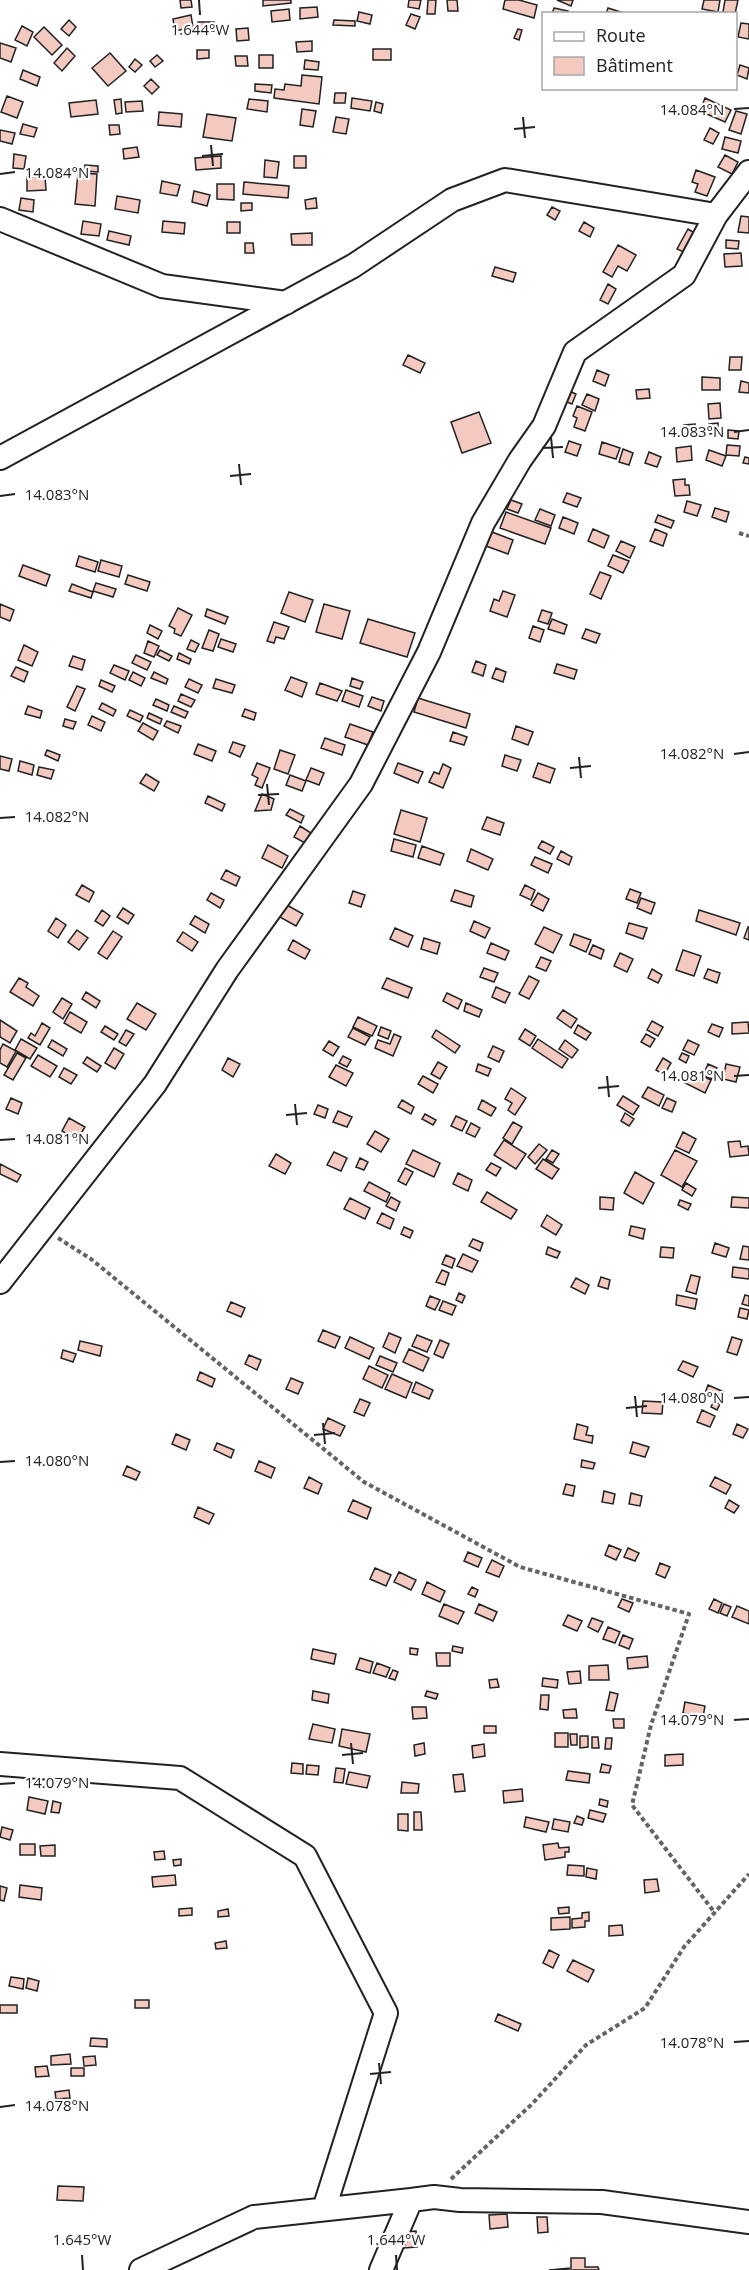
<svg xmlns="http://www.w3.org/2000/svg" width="749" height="2270" viewBox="0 0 749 2270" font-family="'Open Sans',sans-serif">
	<rect width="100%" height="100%" fill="#fff"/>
	<!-- building -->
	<path fill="#f3c9c0" stroke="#222" stroke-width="1.5" d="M180,0H191L192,7L181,8Z
		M263,0H291V3L263,6Z
		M409,0H421L419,9L408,7Z
		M428,0H436L435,14H427Z
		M447,0H457L458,11H448Z
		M505,0H519L537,5L534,18L503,9Z
		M557,0H573L571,6Z
		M704,0H720L718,12L702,9Z
		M725,0H738L735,14L723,12Z
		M317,7L318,17L300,19V8Z
		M554,8L568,11L567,14H552Z
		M608,8L624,13V14H606Z
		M289,9L290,20L272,22L271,11Z
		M359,12L372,15L370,24L357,21Z
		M411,14L420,17L415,29L406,25Z
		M191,15L193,27L175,31L173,19Z
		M69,20L76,27L69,36L61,29Z
		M334,20L355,21V26L333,25Z
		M198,22H214V31H198Z
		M741,23L749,24V39L738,37Z
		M22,26L33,32L27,46L15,40Z
		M44,27L62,45L52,55L34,37Z
		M248,28L249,40L237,41L236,29Z
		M518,29L522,30L519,40L514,38Z
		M312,41V51L297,52L296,42Z
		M0,43L16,48L11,62L0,58Z
		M67,48L75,56L62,71L54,63Z
		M373,49H391V60H373Z
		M197,50H209V58L197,59Z
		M110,53L126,71L108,86L92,68Z
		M157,55L163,61L155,67L150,61Z
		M259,55H273V68H259Z
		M235,56H247L248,66H236Z
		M135,59L142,65L135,72L129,67Z
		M305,60L319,62L318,70L304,69Z
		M740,65L749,68L747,79L737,75Z
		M23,70L40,77L37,86L20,79Z
		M302,75L322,77L319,104L274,98L275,89L284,90L285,84L301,86Z
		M151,79L159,87L152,94L144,86Z
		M255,84L272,85L271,93L255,91Z
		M335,93H346L345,103H334Z
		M7,96L23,102L17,118L1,112Z
		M352,98L372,101L370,111L351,108Z
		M705,98L731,110L725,122L700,111Z
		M121,99L122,113L116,114L114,100Z
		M249,99L268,101L267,112L247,109Z
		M96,100L98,114L71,117L69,103Z
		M142,101L143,111L126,112L125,102Z
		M376,102L383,104L381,113L374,111Z
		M302,109L316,111L313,127L300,125Z
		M736,111L747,114L741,134L729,130Z
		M159,112L182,114L181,127L158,125Z
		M207,114L236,118L232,141L203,137Z
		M336,117L349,119L346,134L333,132Z
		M23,124L37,128L34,137L20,134Z
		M109,125H119L120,134L110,135Z
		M710,128L719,133L713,144L704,140Z
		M0,130L15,133L12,144L0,141Z
		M725,137L741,141L738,153L722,149Z
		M137,147L139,157L124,159L123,149Z
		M14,154L26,156L24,169L13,168Z
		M725,155L738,162L732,174L718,167Z
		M221,156V168L196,170L195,158Z
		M294,156H306V168H294Z
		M265,160L279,162L277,178L264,177Z
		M85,165L98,166V172L84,171Z
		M696,170L715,177L707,196L695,192L698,184L692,182Z
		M78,173L97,174L95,206L75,204Z
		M45,176L46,190L27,191V177Z
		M162,181L180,185L177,196L160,193Z
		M244,182L289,186L288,198L243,194Z
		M217,184H234V200L217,199Z
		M194,191L210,195L207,206L192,202Z
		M117,196L140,200L138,213L115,209Z
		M21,198L34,200L33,212L19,210Z
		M316,198L317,208L306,209L305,200Z
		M241,203H252V210L241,211Z
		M552,207L560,211L555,220L547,215Z
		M741,216L749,217V233L738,232Z
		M83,221L101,224L99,236L81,234Z
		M163,221L185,223L184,234L162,232Z
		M227,222H240V233H227Z
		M584,222L594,228L590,237L579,231Z
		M688,229L696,234L686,253L677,249Z
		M109,231L131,236L129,245L107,240Z
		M312,233V245H292L291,234Z
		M726,240L739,241L738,249L726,248Z
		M245,243H253L254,253H245Z
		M618,245L636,255L627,271L618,266L612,277L603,272Z
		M741,253L742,266L725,267L724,254Z
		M495,267L516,273L513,282L492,276Z
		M608,284L616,289L608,304L600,300Z
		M408,355L425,363L420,373L403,365Z
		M730,357H742L741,370H729Z
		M597,370L609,375L605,386L593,381Z
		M702,377L720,378V390H702Z
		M741,381L749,383V393L739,392Z
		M564,389L576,394L572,404L559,399Z
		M649,389L650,398L637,399L636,390Z
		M587,394L599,399L595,411L582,405Z
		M720,403L721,418L709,419L708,404Z
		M577,406L592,412L585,431L574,427L577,418L573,416Z
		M479,412L491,443L462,453L451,422Z
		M718,423V433L710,434L709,424Z
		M695,424V428H699V436L685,437L684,425Z
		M728,430L739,431L738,439L728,438Z
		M569,441L581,445L577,456L565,452Z
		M602,442L620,448L616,459L599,454Z
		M727,445L740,446L739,456L726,455Z
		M691,446L692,460L677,462L676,448Z
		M623,449L633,453L629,465L619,462Z
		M709,450L726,456L722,466L706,460Z
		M649,452L661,457L657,467L645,463Z
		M745,457L749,458V464L743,463Z
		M685,479V485H689L690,495L675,496L673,480Z
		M567,493L581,498L577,507L563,502Z
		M511,500L522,504L518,513L507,509Z
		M687,501L701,505L697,516L684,512Z
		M715,508L729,512L726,522L712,517Z
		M540,509L555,515L551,526L535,520Z
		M506,512L551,528L545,544L500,528Z
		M658,515L674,521L671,528L655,522Z
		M563,517L578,523L574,534L559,528Z
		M593,529L609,536L604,548L588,541Z
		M655,529L667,534L663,546L650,541Z
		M492,532L513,540L508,554L486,546Z
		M621,541L635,547L630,558L616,551Z
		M613,555L629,561L623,573L608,566Z
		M79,556L98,562L95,572L76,566Z
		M101,560L122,566L119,577L98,571Z
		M23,565L50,575L46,586L19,576Z
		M600,572L611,576L601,599L590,594Z
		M128,575L150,582L147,591L125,584Z
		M96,583L116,589L113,597L93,591Z
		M72,584L93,592L91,598L69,591Z
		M503,591L515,595L507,617L490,611L494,599L499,601Z
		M289,592L313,600L305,622L281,613Z
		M0,604L14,610L10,621L0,617Z
		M324,604L350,611L342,639L316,632Z
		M178,608L192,615L181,636L174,633L175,629L169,626Z
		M207,609L228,617L225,624L205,616Z
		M542,610L552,613L548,624L538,621Z
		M368,619L415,633L407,657L360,643Z
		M552,619L567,625L564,634L548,629Z
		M274,622L289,627L284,639L276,637L274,643L267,641Z
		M150,625L162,631L158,639L147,633Z
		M533,626L544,630L540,642L529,638Z
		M586,629L600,634L596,643L582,638Z
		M209,630L219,634L213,651L202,648Z
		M221,639L236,644L233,652L218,647Z
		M191,640L199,644L195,652L187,649Z
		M148,641L159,646L154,657L144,653Z
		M24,645L38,652L32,666L18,660Z
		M160,650L172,656L169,661L157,655Z
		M179,653L191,659L189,664L177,659Z
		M136,655L151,662L147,670L132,663Z
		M73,656L85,660L82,670L69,666Z
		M476,661L486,665L483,676L472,672Z
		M557,664L577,670L574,679L554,673Z
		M114,665L129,671L125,680L110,673Z
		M16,667L28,672L24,682L11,676Z
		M496,668L506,672L503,682L492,678Z
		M133,672L145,678L141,686L129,680Z
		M154,672L168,679L166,684L151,678Z
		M291,677L307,683L302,697L285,690Z
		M352,678L363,682L360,689L350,686Z
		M189,679L202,685L198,693L185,687Z
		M216,679L235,685L232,693L213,688Z
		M101,680L115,686L112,692L99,686Z
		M320,683L342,691L337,701L316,694Z
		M77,686L85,689L75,711L67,707Z
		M346,690L363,696L359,707L342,701Z
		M181,694L195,700L191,707L178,701Z
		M372,697L384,701L381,711L368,706Z
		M418,698L470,714L466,728L414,712Z
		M156,699L169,705L167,711L153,705Z
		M102,703L116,710L113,716L99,709Z
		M28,706L42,711L40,718L25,714Z
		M174,706L188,712L185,718L171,712Z
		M245,709L256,713L254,720L242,716Z
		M130,710L143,716L140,722L127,716Z
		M149,713L162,719L160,724L147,718Z
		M92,716L105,722L101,731L88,725Z
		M65,719L76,722L73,729L63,726Z
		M167,721L181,726L178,733L164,726Z
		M143,723L158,731L153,740L138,731Z
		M350,724L373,732L368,745L345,737Z
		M516,726L533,732L528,745L512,739Z
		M453,732L467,737L464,745L450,741Z
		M325,738L345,745L342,755L321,748Z
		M233,742L245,746L240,757L229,752Z
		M198,744L216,751L212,761L194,754Z
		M47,750L60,755L58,761L45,755Z
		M280,750L295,755L288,774L274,769Z
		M505,755L521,760L517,771L502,766Z
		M0,756L12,759L9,771L0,769Z
		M20,761L34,765L32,775L18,771Z
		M257,763L270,768L262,788L255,785L258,778L252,775Z
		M398,763L423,772L418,783L394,773Z
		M538,763L555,769L550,783L533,777Z
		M443,764L451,768L443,788L429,782L434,772L439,774Z
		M39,767L54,770L51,779L37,775Z
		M311,768L324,773L319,785L306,780Z
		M146,774L159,782L154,791L140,783Z
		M290,775L306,781L302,791L286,785Z
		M262,794L274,799L271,810L255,811Z
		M208,796L225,804L222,811L205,803Z
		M290,809L304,816L301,823L286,815Z
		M401,810L427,818L420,842L394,834Z
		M487,817L504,823L500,835L482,829Z
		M300,826L311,833L305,843L294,837Z
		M394,839L416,845L413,857L391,851Z
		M542,841L554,847L550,854L538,848Z
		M268,845L288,856L282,868L262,858Z
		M422,846L444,854L440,865L418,858Z
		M471,849L493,859L488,870L467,861Z
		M561,851L572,857L569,865L557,859Z
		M535,857L552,864L548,873L531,865Z
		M226,870L240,877L236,886L221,879Z
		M82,885L94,892L89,902L76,895Z
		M525,885L535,890L531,900L520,895Z
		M630,889L641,893L637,903L626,899Z
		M455,890L474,896L471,907L451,901Z
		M353,891L365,895L361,907L349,903Z
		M211,893L224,900L220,908L207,900Z
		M538,893L549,899L543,911L531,905Z
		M641,898L655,903L651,914L637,908Z
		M285,904L303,914L296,926L278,916Z
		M123,908L134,915L128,924L117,917Z
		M102,910L110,916L103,926L95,921Z
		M699,910L740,923L736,935L696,921Z
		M195,916L209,924L205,933L190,924Z
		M56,918L66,925L58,938L48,931Z
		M474,921L490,928L485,938L470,931Z
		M629,923L647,928L643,939L626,933Z
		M544,927L562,935L553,953L535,944Z
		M748,927H749V940L744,938Z
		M395,928L413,936L408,947L390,939Z
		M77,930L88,938L79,950L68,942Z
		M113,931L122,937L107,959L98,953Z
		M183,932L198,942L192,951L177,941Z
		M574,934L591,940L586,952L570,945Z
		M424,938L440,943L437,954L421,949Z
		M293,940L310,950L305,959L288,950Z
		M491,943L509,951L505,960L487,953Z
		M593,945L604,950L601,959L589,954Z
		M683,950L701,956L694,976L676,970Z
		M620,953L633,959L627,972L614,966Z
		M541,957L551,961L546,971L536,967Z
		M484,968L498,973L494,982L480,977Z
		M652,969L662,975L658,983L648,978Z
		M708,969L720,973L717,983L704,978Z
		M529,976L539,981L529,999L519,994Z
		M19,978L28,983L26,987L39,996L33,1006L10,992Z
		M387,978L412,988L408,998L382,988Z
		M496,987L510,993L505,1003L492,997Z
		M86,992L100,1001L96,1008L82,999Z
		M447,993L462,1000L458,1009L443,1001Z
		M62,998L72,1004L63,1019L53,1012Z
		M137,1003L156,1014L146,1030L127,1019Z
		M466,1003L482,1010L479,1017L464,1011Z
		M563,1010L577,1019L571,1028L557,1018Z
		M70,1012L87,1022L81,1033L64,1023Z
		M358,1017L377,1026L372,1036L353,1027Z
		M0,1020L17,1031L10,1043L0,1037Z
		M652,1021L663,1027L658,1036L647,1030Z
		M748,1022L749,1033L732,1034V1023Z
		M42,1023L50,1028L40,1045L28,1038L31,1033L35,1036Z
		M712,1024L723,1028L719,1037L708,1032Z
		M578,1025L591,1033L586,1040L574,1033Z
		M105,1026L118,1034L114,1040L101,1032Z
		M381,1027L391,1031L388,1039L378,1035Z
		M353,1028L370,1037L365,1045L348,1037Z
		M525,1029L536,1036L530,1046L519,1039Z
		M126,1030L134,1034L126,1046L119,1042Z
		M436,1030L460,1046L455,1053L432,1037Z
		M394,1034L401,1037L393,1056L375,1048L378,1040L390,1044Z
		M646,1034L655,1039L650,1047L641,1042Z
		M21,1039L37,1048L30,1059L15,1050Z
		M538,1039L568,1059L562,1068L532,1048Z
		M52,1040L67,1049L63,1056L48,1047Z
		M565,1040L578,1050L572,1058L559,1049Z
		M688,1040L699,1045L694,1055L683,1050Z
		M329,1041L339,1047L333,1056L323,1050Z
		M3,1044L16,1051L7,1067L0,1063V1050Z
		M493,1046L504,1051L499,1062L488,1057Z
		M114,1048L124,1054L115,1069L105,1063Z
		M17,1053L26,1058L13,1080L4,1075Z
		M682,1053L689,1056L686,1063L679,1059Z
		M38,1055L57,1066L50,1077L31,1066Z
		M343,1056L351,1060L347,1067L339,1063Z
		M87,1057L101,1066L97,1072L83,1063Z
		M228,1058L240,1064L233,1077L222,1070Z
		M663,1058L671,1063L664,1075L656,1070Z
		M438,1062L447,1067L440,1079L431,1074Z
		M478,1064L491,1069L488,1076L476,1071Z
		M708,1064L717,1068L712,1079L703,1075Z
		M726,1064L740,1067L736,1082L723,1079Z
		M336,1065L353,1073L346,1086L329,1077Z
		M64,1068L77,1075L71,1084L59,1077Z
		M692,1071L711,1080L705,1093L685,1083Z
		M423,1076L438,1084L433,1093L418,1084Z
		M648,1087L664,1095L659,1106L642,1097Z
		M511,1088L526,1098L515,1115L508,1110L512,1103L505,1099Z
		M623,1096L639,1106L633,1115L617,1105Z
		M11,1098L22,1103L18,1114L6,1109Z
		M667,1098L676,1102L672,1112L662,1108Z
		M402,1100L414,1107L411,1114L398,1107Z
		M482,1100L496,1108L491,1116L478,1109Z
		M318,1105L328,1109L325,1118L314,1114Z
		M338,1111L352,1117L347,1127L333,1122Z
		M625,1113L634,1119L629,1126L621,1121Z
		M425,1114L436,1120L433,1125L422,1119Z
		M456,1116L467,1121L462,1131L451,1126Z
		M69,1118L85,1127L77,1140L62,1131Z
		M513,1122L522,1127L512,1144L503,1138Z
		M471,1123L480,1128L475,1137L466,1133Z
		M375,1131L389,1139L381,1152L367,1144Z
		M683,1132L696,1139L689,1153L676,1147Z
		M504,1140L526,1154L516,1169L494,1155Z
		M740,1141L741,1147L748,1146L749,1155L730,1157L728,1142Z
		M539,1144L547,1150L535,1164L528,1157Z
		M413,1150L440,1163L434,1177L406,1164Z
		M552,1150L559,1154L553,1163L546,1159Z
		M675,1150L697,1161L682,1187L661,1175Z
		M334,1152L347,1158L341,1171L327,1165Z
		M276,1154L291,1163L285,1174L269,1166Z
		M360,1158L368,1162L364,1170L356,1167Z
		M543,1159L559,1169L552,1179L536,1169Z
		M491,1163L501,1168L496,1176L486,1170Z
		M0,1164L21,1175L17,1182L0,1174Z
		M405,1168L413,1172L406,1185L398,1181Z
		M635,1172L654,1183L643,1204L624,1193Z
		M458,1173L472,1180L468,1191L453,1184Z
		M369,1182L390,1193L386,1202L364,1191Z
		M686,1183L696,1189L692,1196L682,1190Z
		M487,1192L517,1210L511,1219L481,1202Z
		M391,1197L400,1202L396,1211L386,1206Z
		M600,1197L614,1198L613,1210L600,1209Z
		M732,1197L749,1198V1208L731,1207Z
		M350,1198L370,1208L365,1219L344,1209Z
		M680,1200L691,1204L688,1210L678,1205Z
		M382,1213L394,1219L390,1229L377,1223Z
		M547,1215L562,1225L556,1235L541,1226Z
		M631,1226L645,1229L643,1239L629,1235Z
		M404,1227L413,1231L410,1238L401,1234Z
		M473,1239L483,1243L480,1251L469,1246Z
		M715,1243L729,1248L726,1257L712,1253Z
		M743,1246L749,1247V1260L740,1259Z
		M548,1247L560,1252L557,1258L546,1254Z
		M661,1247L674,1248L673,1258L660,1257Z
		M463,1254L478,1261L472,1272L457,1266Z
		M446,1255L455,1259L452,1268L442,1264Z
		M733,1267L749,1269V1279L732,1277Z
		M442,1270L449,1273L445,1285L436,1282Z
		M691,1275L700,1277L696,1294L686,1291Z
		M601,1277L610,1280L608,1289L598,1286Z
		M576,1278L589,1285L585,1294L571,1287Z
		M459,1293L465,1296L462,1303L456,1300Z
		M677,1295L697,1299L695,1309L676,1305Z
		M745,1295L749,1296V1306L742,1304Z
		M430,1296L440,1300L435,1310L426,1306Z
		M443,1301L456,1306L452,1315L439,1310Z
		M231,1302L245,1308L241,1317L227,1311Z
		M740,1308L749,1310L747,1319L738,1317Z
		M323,1330L340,1337L335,1348L318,1341Z
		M389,1333L401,1338L395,1353L383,1347Z
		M417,1335L432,1341L427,1352L412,1346Z
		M350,1337L374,1348L369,1359L345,1348Z
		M732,1337L742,1340L737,1355L727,1352Z
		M440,1340L449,1344L443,1358L434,1354Z
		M80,1341L102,1346L100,1356L78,1350Z
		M409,1349L429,1358L423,1371L403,1362Z
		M63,1350L76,1354L73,1362L61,1358Z
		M249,1355L261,1360L257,1370L245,1364Z
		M380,1356L397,1363L393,1372L376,1365Z
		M683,1361L698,1367L693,1377L678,1370Z
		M369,1366L388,1375L382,1388L363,1379Z
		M200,1372L215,1379L212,1387L197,1380Z
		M392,1374L412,1383L406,1398L385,1389Z
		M291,1378L303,1383L298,1394L286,1389Z
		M416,1382L433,1390L429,1399L412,1392Z
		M708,1385L724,1392L721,1400L705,1393Z
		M360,1399L370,1403L364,1416L354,1412Z
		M643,1401L663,1402L662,1414L642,1413Z
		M714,1401L720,1404L717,1410L711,1407Z
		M702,1410L715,1416L710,1427L697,1422Z
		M328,1418L345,1426L340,1436L323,1429Z
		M577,1424L588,1427L586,1435L593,1436L592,1443L574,1439Z
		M737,1424L748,1429L743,1438L733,1434Z
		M176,1434L190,1440L186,1450L172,1444Z
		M633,1442L649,1447L645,1457L630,1453Z
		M217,1443L234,1450L231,1458L214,1450Z
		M582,1460L595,1463L593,1469L581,1467Z
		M259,1461L275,1468L271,1478L255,1471Z
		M127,1466L140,1472L136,1480L123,1475Z
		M309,1477L322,1484L318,1494L304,1488Z
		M715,1477L731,1485L726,1494L710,1486Z
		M566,1484L575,1486L573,1496L563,1494Z
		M604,1491L615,1494L613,1504L602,1502Z
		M631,1493L642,1496L640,1506L629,1504Z
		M353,1500L371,1508L367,1519L348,1511Z
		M729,1500L739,1506L734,1513L725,1508Z
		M198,1507L214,1514L209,1524L194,1517Z
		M609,1545L621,1550L616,1560L605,1555Z
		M628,1548L639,1553L635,1561L624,1557Z
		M468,1552L482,1558L478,1567L464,1561Z
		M492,1560L504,1566L499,1577L486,1572Z
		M660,1563L670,1567L665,1578L656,1574Z
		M375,1568L391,1575L386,1586L370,1579Z
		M399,1572L416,1580L411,1590L394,1582Z
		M427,1582L445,1591L440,1602L422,1594Z
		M472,1587L478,1590L475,1597L468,1594Z
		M622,1599L633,1603L629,1612L618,1607Z
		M714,1599L722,1603L718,1613L709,1609Z
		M444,1604L464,1612L458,1624L439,1616Z
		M479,1604L497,1612L493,1621L475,1613Z
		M724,1604L731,1607L727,1616L720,1613Z
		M737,1606L749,1611V1624L732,1617Z
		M568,1615L582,1621L577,1631L563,1625Z
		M592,1618L603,1622L598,1632L588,1627Z
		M608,1627L620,1632L615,1643L603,1639Z
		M623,1635L633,1639L629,1649L619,1645Z
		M453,1646L463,1648L462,1653L452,1651Z
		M410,1648L418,1649L417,1655L410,1654Z
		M313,1649L336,1654L334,1664L311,1659Z
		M436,1653H450V1666H437Z
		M647,1656L648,1667L628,1669L627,1658Z
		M360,1658L373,1662L370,1673L356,1669Z
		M377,1663L390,1668L386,1677L373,1673Z
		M608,1665L609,1680H589V1666Z
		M393,1670L398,1672L395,1680L389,1678Z
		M580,1671L581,1683L569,1684L567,1672Z
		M543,1678L558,1680L557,1688L542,1686Z
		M497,1679L499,1687L490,1688L489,1680Z
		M313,1691L329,1694L328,1703L312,1700Z
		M427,1691L438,1694L436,1699L425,1696Z
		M610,1692L618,1694L614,1711L606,1710Z
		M541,1695H549L548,1710L540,1709Z
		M685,1702L705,1706L703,1717L683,1713Z
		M412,1707H426L427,1718L413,1719Z
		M576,1709L577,1718H564L563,1710Z
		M613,1719H624V1728H614Z
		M313,1724L335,1729L332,1743L309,1739Z
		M484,1726H496V1733H484Z
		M342,1729L370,1734L366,1752L339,1746Z
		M555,1733H568V1747H555Z
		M570,1734H577V1745H571Z
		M580,1736H588V1747L580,1748Z
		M592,1737H598L599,1748H592Z
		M606,1738H612L611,1749H605Z
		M424,1743L425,1754L415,1756L414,1745Z
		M484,1744L485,1756L473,1758L472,1746Z
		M683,1754V1765L665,1766V1755Z
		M292,1763L303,1764V1774L291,1773Z
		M602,1764L611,1766L609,1773L600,1772Z
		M307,1765L319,1766L318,1775L306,1774Z
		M336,1768L345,1769L343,1783L334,1782Z
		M568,1771L590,1774L589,1783L566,1780Z
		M349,1772L370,1776L367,1788L346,1784Z
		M463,1774L465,1791L455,1792L453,1775Z
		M402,1782L419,1784L418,1793H401Z
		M522,1789L523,1801L504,1803L503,1791Z
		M29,1797L48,1801L45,1814L27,1810Z
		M600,1799L608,1801L607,1807L599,1805Z
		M53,1801L61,1803L59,1813L51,1812Z
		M590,1810L606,1814L603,1822L588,1818Z
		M414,1812H421L422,1830H414Z
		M398,1814H408V1831L398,1830Z
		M577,1816L584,1819L582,1825L574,1823Z
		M526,1817L549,1822L546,1832L524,1827Z
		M554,1819L570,1822L568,1832L552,1829Z
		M2,1827L13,1830L10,1840L0,1837Z
		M558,1843L559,1848L569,1847V1852H565V1857L545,1860L543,1845Z
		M20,1844H35V1855H20Z
		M55,1845V1856H41L40,1846Z
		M164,1851L165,1859L155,1860L154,1852Z
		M181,1859V1865L174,1866L173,1860Z
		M568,1865L584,1866V1876L567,1875Z
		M587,1868L597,1870L596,1879L586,1877Z
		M175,1875L176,1885L153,1887L152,1877Z
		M657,1879L659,1891L645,1893L644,1880Z
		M20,1885L42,1888L41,1900L19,1897Z
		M0,1886L7,1888L4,1901L0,1900Z
		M569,1907V1913L559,1914L558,1908Z
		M192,1908V1915L179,1916V1909Z
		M228,1909L229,1916L218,1917V1911Z
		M589,1912V1921H585V1927L572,1928V1919L582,1918V1913Z
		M570,1917V1929L551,1930V1918Z
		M622,1925L623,1935L609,1936V1926Z
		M226,1941L227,1948L216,1949L215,1943Z
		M549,1950L559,1955L553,1968L543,1963Z
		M573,1960L594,1970L588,1982L567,1971Z
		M11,1977L24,1979L23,1989L9,1986Z
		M28,1978L39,1981L37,1991L26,1988Z
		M135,2000H149V2008H135Z
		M0,2005H17V2013H0Z
		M498,2014L521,2024L518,2031L495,2021Z
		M91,2038L107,2039V2047L90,2046Z
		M70,2054L71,2064L51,2065V2056Z
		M95,2056L96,2065L84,2066L83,2057Z
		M47,2066L49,2076L36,2077L35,2067Z
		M71,2068H84V2076H71Z
		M69,2090L70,2098L56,2099L55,2092Z
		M58,2186L84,2187L83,2201L57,2200Z
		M507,2214L508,2227L490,2229L489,2215Z
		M537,2217H547L548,2232L538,2233Z
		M416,2231L417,2247L404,2248L403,2232Z
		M571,2258H585V2267H598L599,2270H549L571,2268Z"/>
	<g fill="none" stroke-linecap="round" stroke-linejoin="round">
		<defs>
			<path id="minor" d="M0,219L162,286L286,303
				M0,458L353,266L452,200L505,180L716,215
				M0,1282L155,1084L227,970L361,784L429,652L483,523L520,460L544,426L575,352L684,275L716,215L749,172
				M0,1764L180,1778L305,1856L386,2013L324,2209
				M141,2270L254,2217L411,2200
				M381,2270L411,2200L434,2197L460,2200L602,2202L749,2222"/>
		</defs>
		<!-- minor casing -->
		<use href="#minor" stroke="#222" stroke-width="26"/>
		<!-- path -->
		<path stroke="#646464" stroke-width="4" stroke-dasharray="4.5 3" stroke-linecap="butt" d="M739,533L749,536
			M58,1238L91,1259L364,1482L520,1567L689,1614L651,1725L632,1805L715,1913
			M451,2179L532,2104L586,2045L645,2008L684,1947L749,1874"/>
		<!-- minor -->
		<use href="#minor" stroke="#fff" stroke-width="22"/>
	</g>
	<!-- ticks -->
	<path fill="none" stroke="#222" stroke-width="2" d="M199,0L200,15M734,109L749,108M523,117L525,138M514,129L535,127M211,145L213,166M202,156L223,154M0,174L15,172M734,432L749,430M551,437L553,458M542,448L563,447M239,464L241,485M230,476L251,474M0,496L15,494M734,754L749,752M579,757L581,778M570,768L591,766M267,784L269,805M258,795L279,794M0,818L15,817M607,1076L609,1097M734,1076L749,1075M598,1088L619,1086M295,1104L297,1125M286,1115L307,1113M0,1140L15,1139M635,1396L637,1417M734,1398L749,1397M626,1408L647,1406M323,1423L325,1444M314,1435L335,1433M0,1462L15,1461M734,1720L749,1719M351,1743L353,1764M342,1755L363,1753M0,1784L15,1783M734,2042L749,2041M379,2063L381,2084M370,2074L391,2072M0,2107L15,2105M82,2255L83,2270M396,2255L397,2270"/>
	<g font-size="15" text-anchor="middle" fill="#222" stroke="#fff" stroke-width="4.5" stroke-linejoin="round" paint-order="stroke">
		<text x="200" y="35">1.644°W</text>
		<text x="692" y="115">14.084°N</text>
		<text x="57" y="178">14.084°N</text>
		<text x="692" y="437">14.083°N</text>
		<text x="57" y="500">14.083°N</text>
		<text x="692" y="759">14.082°N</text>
		<text x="57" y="822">14.082°N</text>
		<text x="692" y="1081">14.081°N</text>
		<text x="57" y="1144">14.081°N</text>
		<text x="692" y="1403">14.080°N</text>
		<text x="57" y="1466">14.080°N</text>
		<text x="692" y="1725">14.079°N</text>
		<text x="57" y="1788">14.079°N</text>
		<text x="692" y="2048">14.078°N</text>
		<text x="57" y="2111">14.078°N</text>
		<text x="82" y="2245">1.645°W</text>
		<text x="396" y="2245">1.644°W</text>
	</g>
	<!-- legend -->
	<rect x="542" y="12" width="195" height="78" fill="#ffffff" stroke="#a7a7a7" stroke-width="1.5"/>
	<rect x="554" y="32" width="30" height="9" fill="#ffffff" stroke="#a7a7a7" stroke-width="1.5"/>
	<text x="596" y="42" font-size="18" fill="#222222">Route</text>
	<rect x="554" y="57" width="30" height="18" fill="#f3c9c0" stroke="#a7a7a7" stroke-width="1.5"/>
	<text x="596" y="72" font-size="18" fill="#222222">Bâtiment</text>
</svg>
